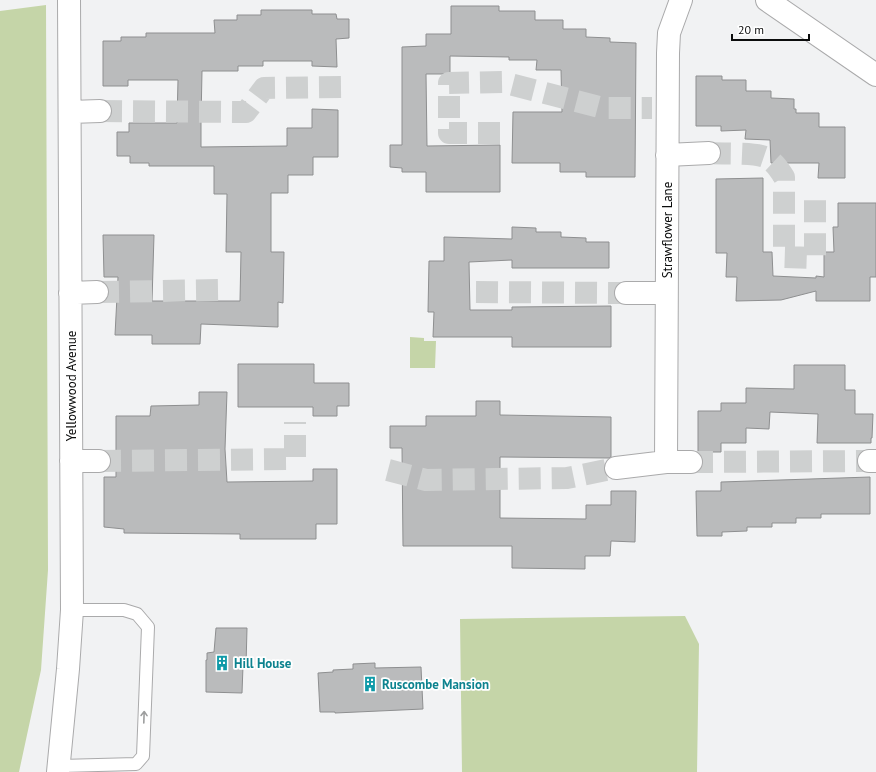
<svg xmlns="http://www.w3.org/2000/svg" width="876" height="772" viewBox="0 0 876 772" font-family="'PT Sans',sans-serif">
	<rect width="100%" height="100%" fill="#f1f2f3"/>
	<!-- green -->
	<path fill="#c5d5a8" d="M46,5L48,570L41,670L19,772H0V11Z
		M410,337L424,338V341H436L435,368H410Z
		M685,616L699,644L697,772H462L460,619Z"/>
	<!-- building -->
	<path fill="#babbbc" stroke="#8e8f90" d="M451,6H499V11H535V20H563V29H586V37L610,38V42L636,43L635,177H586V172H560V163H512L513,112H562L561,70H536L537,60H509V57L450,56V74H426L427,146L500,145V192H426V172H402V168L390,167V145H402V47L426,46V34H451Z
		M261,10H312V14H336L337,19H349V38L336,39L337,67L312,66V61H263V66H238V71H202L201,121V147L287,146V128H312V109L338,110V157H313V175H288V193H271V252H284L283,303L278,302V327L201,324L200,344H152V335H115L118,277H104L103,235H154L152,301H240L241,252H226L227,194H214V166H149V163H130V156H117V132H129V123H177L178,80H128V86H103V41H121V37H146V33H215L214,20H237V15H261Z
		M696,76H722V80H746V91H771V98L794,99V109H796V113H819V127H845V178H818L819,163H771L770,140L745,139L746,130L721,131V126H696Z
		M763,178V252H772L773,276L816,278V276L824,277V252H834L833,227H838V203H876V277H870V301H816V291L781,300L736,301L737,277H726L727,253H716V179Z
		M512,227L536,228V232H561V237L586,238V242H609V268H512V260L469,262L470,310H512V307L611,306V347H512V337H433L434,312H428L429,261H444V237L512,239Z
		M238,364H314V383H349V406H337V416H313V407H238Z
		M794,365H845V390H855V414H873L872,438H871V443H817L818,414L770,412L769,429L746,428V443H721V452H698V411H721V403H746V388L794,389Z
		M199,392H227L225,449L227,482L313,481V469H337V524H316V539H240V534L124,533V529L104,527V477H116V416H150L151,406L199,405Z
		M476,401H500V415L611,417V457L609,458L500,457V518L586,519V505H611V491H636L635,542L611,541L610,556H585V569L512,568V546H403L402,448H390V426H426V416H476Z
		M870,477V514H821V518H796V523H772V527H747V531L722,532V536H697L696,491H721V482Z
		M216,628H247L246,666H243L242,693L206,692V660H207V653L214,652Z
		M375,663V668L421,667L423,709L335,713V712H320L318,673L333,672V670L353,669V664Z"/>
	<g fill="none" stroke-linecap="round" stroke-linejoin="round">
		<!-- street-tunnel -->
		<path stroke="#ced0d0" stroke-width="22" stroke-dasharray="22 11" stroke-linecap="butt" d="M100,111L246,112L264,88L348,87
			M500,133H449V83L502,82L603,108H652
			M709,153C722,154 757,152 767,158C775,163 779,169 784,177V257L815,258V194
			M97,292L223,290
			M476,292L626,293
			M99,461L295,459V422
			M691,462L869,461
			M388,470L426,480L567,478L616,468"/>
		<defs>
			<path id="lane" d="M60,766L136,764L143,756L148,627L137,614L124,610H72"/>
			<path id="street" d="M767,0L876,75
				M70,112L100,111
				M667,155L709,153
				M70,293L97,292
				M626,293H666
				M71,461H99
				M869,461H876
				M666,462L668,53L669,33L681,0
				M616,468L666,462H691
				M58,772L68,669L72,610L69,0"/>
		</defs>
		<!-- lane casing -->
		<use href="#lane" stroke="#aaaaab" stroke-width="14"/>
		<!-- street casing -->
		<use href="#street" stroke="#aaaaab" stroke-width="24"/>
		<!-- lane -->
		<use href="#lane" stroke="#fff" stroke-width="12"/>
		<!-- street -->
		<use href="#street" stroke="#fff" stroke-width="22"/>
	</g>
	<!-- one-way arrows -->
	<defs><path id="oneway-shaft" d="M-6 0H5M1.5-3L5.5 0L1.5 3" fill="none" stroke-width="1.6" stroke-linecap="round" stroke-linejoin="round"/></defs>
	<use stroke="#9d9e9e" href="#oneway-shaft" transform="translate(144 717) rotate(-88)"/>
	<!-- icons -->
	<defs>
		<symbol id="building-bare" viewBox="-9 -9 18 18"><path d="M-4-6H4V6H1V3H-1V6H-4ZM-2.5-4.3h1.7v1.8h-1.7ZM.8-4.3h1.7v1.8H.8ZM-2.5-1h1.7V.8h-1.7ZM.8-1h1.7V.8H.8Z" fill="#0f9aa8" stroke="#fff" stroke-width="2.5" paint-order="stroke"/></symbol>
	</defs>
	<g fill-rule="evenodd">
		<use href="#building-bare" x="211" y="652" width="22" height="22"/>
		<use href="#building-bare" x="359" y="673" width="22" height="22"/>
	</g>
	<g text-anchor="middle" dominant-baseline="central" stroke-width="3.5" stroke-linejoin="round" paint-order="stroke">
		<!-- street labels -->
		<g font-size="13" fill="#0b0c0c" stroke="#fff">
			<text transform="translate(667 230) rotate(-90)">Strawflower Lane</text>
			<text transform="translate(71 386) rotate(-90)">Yellowwood Avenue</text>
		</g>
		<!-- culture labels -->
		<g font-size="13" font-weight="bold" fill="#0d838f" stroke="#fff" text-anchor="start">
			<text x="234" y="663">Hill House</text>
			<text x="382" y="684">Ruscombe Mansion</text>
		</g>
	</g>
	<!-- scale -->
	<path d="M732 34v6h77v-6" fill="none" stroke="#0b0c0c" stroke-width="2"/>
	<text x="738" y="34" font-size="12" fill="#0b0c0c" stroke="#ffffff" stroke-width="3" paint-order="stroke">20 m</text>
</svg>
